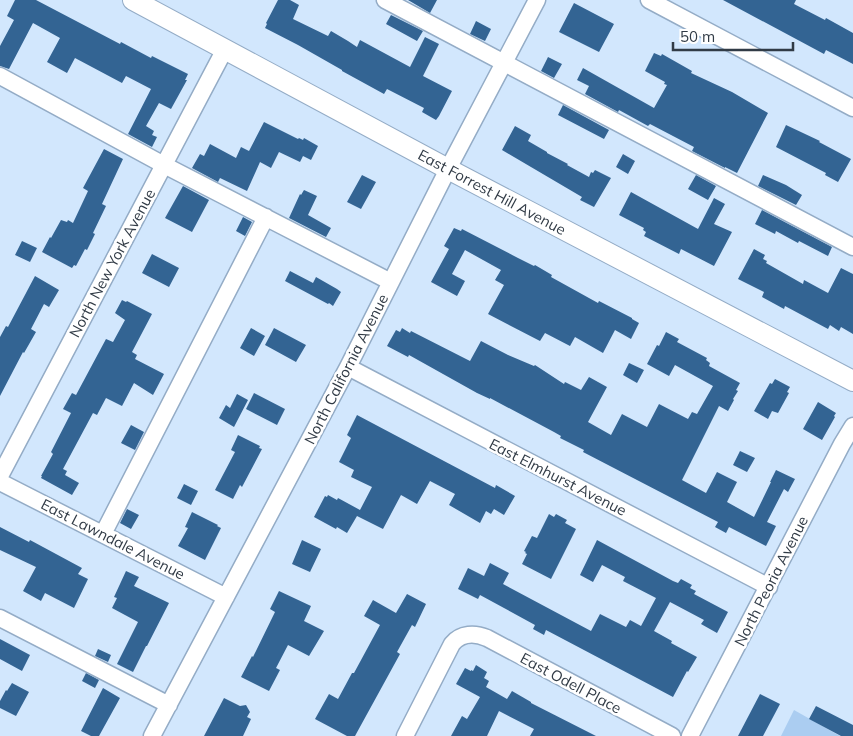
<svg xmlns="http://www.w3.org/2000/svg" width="853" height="736" viewBox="0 0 853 736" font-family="Mulish,sans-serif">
	<rect width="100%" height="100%" fill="#d2e7fd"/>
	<!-- green -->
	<path fill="#abcdf1" d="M794,710L840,736H781Z"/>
	<!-- building -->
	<path fill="#336493" d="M15,0H36L120,44L121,42L151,58L152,56L188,74L185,80H187L171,109L159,103L146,126L154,131L152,135L157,137L152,147L128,134L151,89L126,76L122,83L75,58L67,73L47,62L60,38L33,23L9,69L0,66V46L14,20L7,16Z
		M278,0H290L299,5L293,19L328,36L331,31L348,41L357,47L360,40L410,67L425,37L439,44L423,76L452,91L439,116L436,120L422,112L424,108L387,89L384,94L342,71V70L298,45L265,28L267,24L266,23Z
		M408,0H437L430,13Z
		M723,0H796L794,4L825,20L826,18L853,33V64L826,50L824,54Z
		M574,3L614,24L599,52L559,32Z
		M391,15L423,31L417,41L386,24Z
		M476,21L491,29L485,41L470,34Z
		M654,53L661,56L662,54L692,71L691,73L732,92L768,113L737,173L725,167V168L692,151L694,147L650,124L648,126L619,110L618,112L585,94L589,86L577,80L583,68L654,108L667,85L664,84L665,82L645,71Z
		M548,57L562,64L554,78L541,71Z
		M563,105L609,130L604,139L558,115Z
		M264,122L298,139L299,138L303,140L304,138L318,146L311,160L303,156L300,162L279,152L271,168L260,162L247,191L220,178L218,182L192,168L200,154L204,156L210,144L236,158L241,147L249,151Z
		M786,125L820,141L819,142L851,159L838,182L825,175L826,173L776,147Z
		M515,126L531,135L528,141L547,152V153L568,164L567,165L589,177L591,172L593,173L595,170L611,178L594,207L580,200L582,197L502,150Z
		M104,149L123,159L102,204L106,206L93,233L95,234L87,250L85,249L76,266L74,265L72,268L42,252L50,237L51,238L61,220L67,222L68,220L73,223L88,191L83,188Z
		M623,154L635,161L628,174L616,167Z
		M362,175L376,182L361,209L347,202Z
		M696,175L716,186L708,200L688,189Z
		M763,175L786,185L802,195L796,205L758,186Z
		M183,186L209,200L192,232L165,218Z
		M304,190L317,196L308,215L331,228L326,237L289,218L300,194L301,195Z
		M631,192L698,229L714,198L725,204L714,224L732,232L714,266L681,249L679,254L644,236L646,232L643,230L644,228L619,215Z
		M762,210L832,247L828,256L799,241L798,243L776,231L775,234L755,224Z
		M243,217L252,222L245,236L236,231Z
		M454,228L461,231L462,229L518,258L534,266L535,265L552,275L551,277L598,303L599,301L632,318V319L639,323L631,339L615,330L603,353L575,337L570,346L545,333L540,341L488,314L504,285L495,280L501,270L465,250L452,274L465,281L457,296L431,282L449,249L444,246Z
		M22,241L37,248L30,262L15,255Z
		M754,249L765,255L763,259L767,261L766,263L803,284L804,280L828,293L841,268L853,274V334L841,327L839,331L830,325L828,329L785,306L784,309L762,297L764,292L738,279Z
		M152,254L179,268L169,287L142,273Z
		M290,271L313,283L316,277L337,289L341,292L333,306L329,303L328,304L285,281Z
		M35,276L59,290L49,307L44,304L31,329L36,332L24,353L23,352L0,396V337L6,326L8,327Z
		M122,300L126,302L127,301L152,314L132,352L137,355L135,359L164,374L153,395L134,383L122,406L106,398L97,415L93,413L63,469L67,471L65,475L79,483L72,495L41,478L42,476H41L53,454L51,452L71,413L63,409L72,393L76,395L106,339L113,342L125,320L115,313Z
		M251,328L265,336L254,356L240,348Z
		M274,328L306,345L296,362L265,345Z
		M402,328L410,333L411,331L470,361L481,341L508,355L534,366L535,365L564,384L565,382L581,390L589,377L607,387L588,422L611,435L622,414L647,427L659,404L688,419L692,412L697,414L713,386L675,365L669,376L647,364L657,345L659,346L666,332L679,339L677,342L707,358L706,360L710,363L709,366L740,383L736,390L738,391L733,399L734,400L728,411L719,406L682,480L706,493L717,472L737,482L727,502L754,517L771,482H770L776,470L795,479L788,492L784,489L767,522L776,526L766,546L729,527L726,533L715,527L718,522L583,452L584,450L560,438L561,436L554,432L490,398V399L477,393L409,355L408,357L387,346L396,330L400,332Z
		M629,363L644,370L637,383L623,375Z
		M775,379L790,387L787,392L789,393L778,413L772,411L768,419L754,411L770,383L772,384Z
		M254,393L285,409L277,425L246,409Z
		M237,394L248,400L234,427L219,418L226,405L230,408Z
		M818,402L836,413L834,416L835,417L822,440L803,429Z
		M357,415L495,488L496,485L515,496L504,515L494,509L491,514L486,511L480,523L449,505L455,494L430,481L417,504L401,495L383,529L357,516L347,533L337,527L336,529L314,517L325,496L327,497L328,495L337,500L338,498L360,510L372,487L351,477L354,470L339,462L351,438L347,435Z
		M131,425L144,432L135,450L121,443Z
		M238,435L260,446L259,448L262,449L242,487L240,485L233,499L215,490L235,452L231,450Z
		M740,451L755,458L747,472L733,465Z
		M184,484L198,491L191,505L177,498Z
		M127,509L139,515L131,529L120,523Z
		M192,512L218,525L217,526L221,528L205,560L178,546L188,528L185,527Z
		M549,514L554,517L556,514L567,520L565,523L576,529L551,579L522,564L527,554L525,553L526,552L524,551L532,536L537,538Z
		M0,527L29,542L30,540L82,568L78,574L88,579L74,608L45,593L41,601L23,591L36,567L0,550Z
		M302,540L321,549L310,572L292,564Z
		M597,540L673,581L678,583L681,579L692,585L690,588L696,591L694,594L728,612L717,633L701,624L704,620L670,602L654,631L672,641L671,643L697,657L688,672L687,671L673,697L546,630L544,635L533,629L535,625L480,595L478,599L458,589L468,568L484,576L490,563L509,573L503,584L591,631L600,614L626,627L630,620L641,626L656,598L623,581L625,577L602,565L593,582L580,575Z
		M126,571L139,577L134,586L169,603L147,646H146L133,672L117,664L138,622L112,608L117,598L114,597Z
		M279,591L311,606L304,621L324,631L309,656L288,645L276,668L280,670L269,691L241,677L252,656L253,657L275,612L270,609Z
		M407,594L426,604L415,627L412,625L397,652L400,654L355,736H347L315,719L329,694L338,699L352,673H354L380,625L364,616L373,600L396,613Z
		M0,639L30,655L22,671L0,659Z
		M98,649L111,655L108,662L95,656Z
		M476,665L487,672L484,678L489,681L486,687L507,699L512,691L531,702V703L596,736H530L534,729L499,711L487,736H451L462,716L467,719L480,697L456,684L465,668L471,671V670L473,671Z
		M86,673L99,680L95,688L82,681Z
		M12,683L29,692L16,716L0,708V701L6,690L7,691Z
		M103,688L120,698L99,736H91L81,731Z
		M760,694L780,704L763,736H738Z
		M224,698L240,706L246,705L250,712L247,717L251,719L243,736H204Z
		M816,706L853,725V736H841L809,719Z"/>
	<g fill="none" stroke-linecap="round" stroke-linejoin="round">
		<defs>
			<path id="minor" d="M385,0L853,247
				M649,0L853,108
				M0,76L164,165L391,282
				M348,367L769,587
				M0,476L225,49
				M0,482L226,597
				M103,534L266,217
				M0,618L169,705
				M152,736L348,367L448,169L537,0
				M405,736L452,644C461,633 475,633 487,638L672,736
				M690,736L842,444L853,426"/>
			<path id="major" d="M133,0L448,169L853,381"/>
		</defs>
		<!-- minor casing -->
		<use href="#minor" stroke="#94acc6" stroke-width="19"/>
		<!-- major casing -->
		<use href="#major" stroke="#94acc6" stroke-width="22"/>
		<!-- minor -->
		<use href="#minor" stroke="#fff" stroke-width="16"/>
		<!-- major -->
		<use href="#major" stroke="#fff" stroke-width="20"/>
	</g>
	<g text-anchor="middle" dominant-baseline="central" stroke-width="5" stroke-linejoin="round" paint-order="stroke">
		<!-- street labels -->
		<g font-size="15" fill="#313b46" stroke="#fff">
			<text transform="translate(492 192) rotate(28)">East Forrest Hill Avenue</text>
			<text transform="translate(112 263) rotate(-62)">North New York Avenue</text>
			<text transform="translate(346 369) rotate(-63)">North California Avenue</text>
			<text transform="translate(558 477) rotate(27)">East Elmhurst Avenue</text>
			<text transform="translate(113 539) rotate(27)">East Lawndale Avenue</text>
			<text transform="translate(771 581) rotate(-63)">North Peoria Avenue</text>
			<text transform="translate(571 683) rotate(28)">East Odell Place</text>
		</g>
	</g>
	<!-- scale -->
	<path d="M673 42v8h120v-8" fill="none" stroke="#313b46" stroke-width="2.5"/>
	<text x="680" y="42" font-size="15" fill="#313b46" stroke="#ffffff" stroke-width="4" paint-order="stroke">50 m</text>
</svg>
